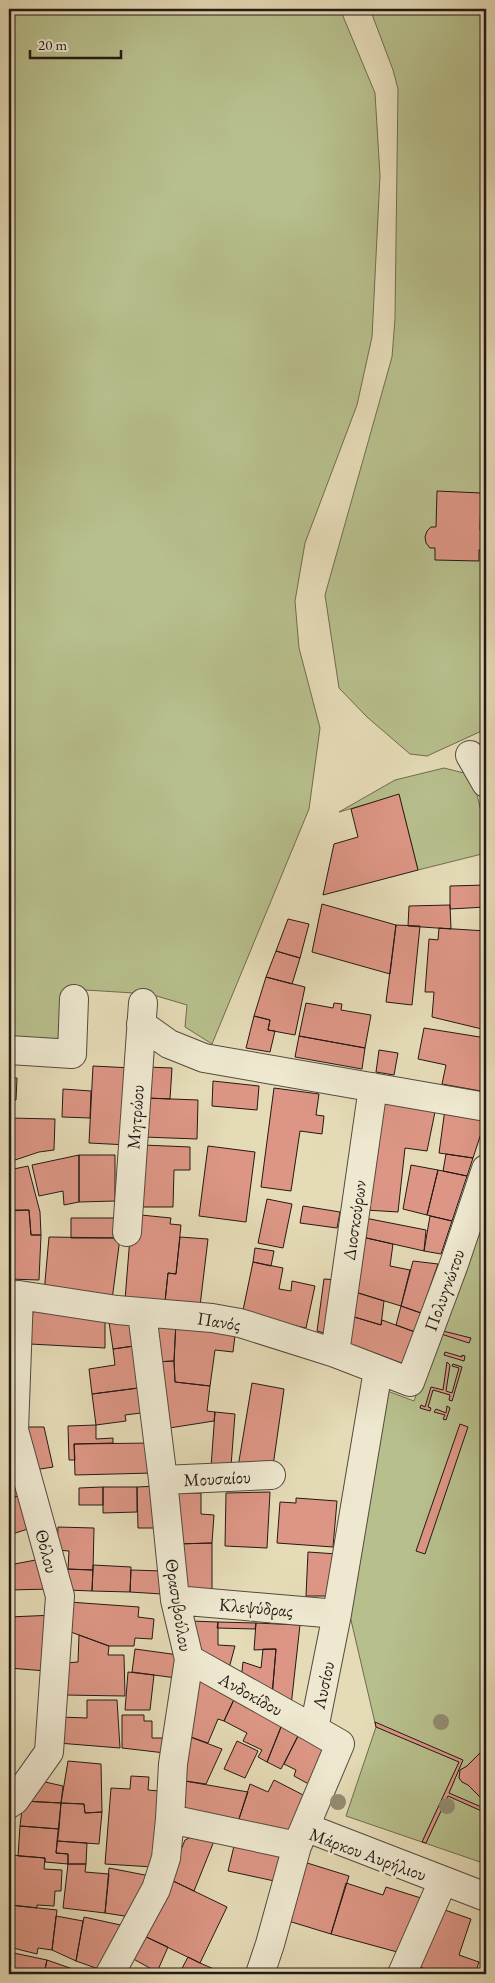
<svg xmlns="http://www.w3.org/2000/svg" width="495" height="1983" viewBox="0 0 495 1983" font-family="'EB Garamond',serif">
	<rect width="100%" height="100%" fill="#e5dbb7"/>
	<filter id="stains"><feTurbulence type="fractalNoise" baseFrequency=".004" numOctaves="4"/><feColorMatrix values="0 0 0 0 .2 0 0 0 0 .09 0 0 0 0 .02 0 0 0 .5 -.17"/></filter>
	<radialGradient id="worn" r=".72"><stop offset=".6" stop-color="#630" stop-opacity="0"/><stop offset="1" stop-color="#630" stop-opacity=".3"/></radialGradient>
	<!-- green -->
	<path fill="#b7bf8c" stroke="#6e6c50" d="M9,9H340L375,93L380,176L372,337L357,405L305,543L295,601L299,648L320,728L309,809L212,1044L185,1027L187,1005L150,994L69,989L66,1045L9,1042Z
		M370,9H486V729L427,756L410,754L367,717L339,688L325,595L392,357L395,319L398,89L393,70Z
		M444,768L472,775L486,831V853L418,870L399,795L339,812L395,780Z
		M486,1201V1864L346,1816L376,1727L347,1603L358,1578L351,1576L382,1389L414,1401Z"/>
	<!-- building -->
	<path fill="#dd9685" stroke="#241914" d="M437,491L481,493L480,530L484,531L486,533V547L484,549L479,550V561L435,560V548H430L426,543L425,537L427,531L431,527H436Z
		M399,794L418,870L323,895L334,844L358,837L351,809Z
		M486,885V907L450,909V886Z
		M322,904L396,925L390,974L312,952Z
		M450,905L451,929L408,926L409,906Z
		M288,919L309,924L300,958L276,951Z
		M396,925L420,926L412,1005L386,1002Z
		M439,928L486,931V1030L432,1017L434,992H425L429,939L438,940Z
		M276,951L300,958L292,984L266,977Z
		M266,977L305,987L295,1035L268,1030L270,1020L254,1016Z
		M306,1003L333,1008L334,1003L342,1004L341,1010L371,1015L365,1048L299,1036Z
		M254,1016L270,1020L268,1030L275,1031L270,1052L246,1048Z
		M424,1028L486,1038V1092L442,1084L446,1065L418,1059Z
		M299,1036L365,1048L362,1069L295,1057Z
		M379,1050L398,1053L394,1075L376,1072Z
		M93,1066L132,1068L128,1145L89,1143Z
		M147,1067L172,1068L170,1099L146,1098Z
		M9,1078H17L16,1100L9,1099Z
		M213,1081L259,1086L257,1110L212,1106Z
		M274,1088L319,1094L316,1115L324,1116L322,1134L300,1131L291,1191L261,1187Z
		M63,1089L91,1091L90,1118L62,1117Z
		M146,1098L198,1100L197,1139L144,1137Z
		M382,1098L436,1107L427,1151L405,1148L398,1212L366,1210Z
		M445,1109L486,1118L473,1158L439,1153Z
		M9,1118L55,1119L54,1150L39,1152L9,1162Z
		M143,1145L190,1147V1170H174L173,1207H141Z
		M208,1146L255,1152L246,1222L199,1216Z
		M446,1154L473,1158L467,1176L443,1171Z
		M79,1155H115V1201L79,1202Z
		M79,1155V1202L64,1205L63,1191L39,1196L32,1165Z
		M411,1165L438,1170L427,1215L403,1209Z
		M28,1166L40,1212L41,1235H31L29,1210H12L9,1170Z
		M438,1170L467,1176L452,1221L427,1215Z
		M9,1179L12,1210L9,1211Z
		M267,1199L292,1204L283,1248L258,1243Z
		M303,1206L340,1212L337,1228L300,1223Z
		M29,1210L31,1235H41L39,1280L9,1279V1211Z
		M141,1215L171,1218L170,1224L181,1225L176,1274L168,1273L165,1302L125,1300L130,1237Z
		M430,1216L452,1221L441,1254L424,1251Z
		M71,1218H120V1238H71Z
		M365,1218L426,1230L424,1251L362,1237Z
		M49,1237L120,1238L112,1300L44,1293Z
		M180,1237L208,1239L200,1306L165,1302L168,1273L176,1274Z
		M362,1237L393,1244L390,1266L410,1270L401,1306L355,1292Z
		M255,1248L274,1251L271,1266L253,1262Z
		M413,1261L438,1264L421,1313L401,1306Z
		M253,1262L283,1268L279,1289L291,1291L292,1281L315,1286L306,1328L242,1315Z
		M324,1279L338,1280L332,1335L317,1331Z
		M355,1292L384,1301L381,1325L351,1316Z
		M401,1306L421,1313L415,1332L396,1325Z
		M33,1311L105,1320V1348L30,1344Z
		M351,1316L381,1325L382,1320L415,1332L404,1364L348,1343Z
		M138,1318L141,1345L113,1349L109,1322Z
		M176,1322L174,1361L154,1362L149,1323Z
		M176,1322L236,1327L233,1352L215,1350L210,1386L175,1382L174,1361Z
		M439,1330L471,1338L469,1343L438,1333Z
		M141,1345L146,1387L92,1394L89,1369L115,1365L113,1349Z
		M445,1352L462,1357V1355L465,1356L464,1361L444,1355Z
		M174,1361L175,1382L210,1386L207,1411L215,1412L214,1421L163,1429L154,1362Z
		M447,1362L450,1365L446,1391L452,1393L459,1368L452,1366L453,1364L462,1367L452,1401L449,1400L450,1395L433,1390L428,1407L431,1408L430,1411L420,1408L421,1405L425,1407L431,1387L443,1390Z
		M252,1383L284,1389L273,1466L238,1467Z
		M146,1387L149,1412L125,1415L126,1421L96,1425L92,1394Z
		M447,1406L450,1408L446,1420L443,1419L445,1415L434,1412L436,1409L446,1413Z
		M215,1412L235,1414L231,1466L211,1467Z
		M460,1424L468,1427L425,1554L416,1551Z
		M96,1425V1439L113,1438V1443L74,1444L75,1460H69L68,1426Z
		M22,1427H44L53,1467L34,1470Z
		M152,1443L153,1473L75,1475L74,1444Z
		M14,1468L21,1495L9,1499V1470Z
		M157,1486L158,1528H138L137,1487Z
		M103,1487V1505H79V1488Z
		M103,1487H137V1512L103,1513Z
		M270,1492L267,1548L225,1546L226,1493Z
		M170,1493H201V1514L214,1515L212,1543L176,1544Z
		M21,1495L31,1528L9,1535V1499Z
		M296,1498L337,1501L333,1547L277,1543L280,1502L296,1503Z
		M58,1527L94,1528L93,1570L68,1569L69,1551L57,1550Z
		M212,1543V1592L181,1591L176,1544Z
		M308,1552L337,1554L331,1596H306Z
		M41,1559L51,1589L9,1590V1565Z
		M93,1565L131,1567L130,1592L92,1591Z
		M62,1569L93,1570L92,1591L67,1590Z
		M131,1570L163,1571L162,1594L130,1592Z
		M69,1602L139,1607L138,1617L154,1619L152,1639L135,1638L134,1646H109L68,1631Z
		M55,1615L46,1671L9,1668V1617Z
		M191,1621L218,1622V1645L235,1646L228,1672L195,1655Z
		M218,1622L256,1623L255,1629L217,1628Z
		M256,1623L300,1625L291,1706L272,1696L276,1649L254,1650Z
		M79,1635L109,1646L108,1655H124L125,1696L64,1695L66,1663L78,1662Z
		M135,1649L179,1655L176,1678L132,1672Z
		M263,1649H276L272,1696L241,1680L243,1662L261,1668Z
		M128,1672L154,1675L150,1710H125Z
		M201,1675L236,1695L224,1721L218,1719L208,1743L185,1735Z
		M236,1695L283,1722L267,1762L258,1757L262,1750L243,1741L247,1733L224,1721Z
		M87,1700H117L120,1748L58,1743L60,1717L87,1718Z
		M122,1715H144V1721H152V1738H164L165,1753L122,1748Z
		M283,1722L300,1732L281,1769L267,1762Z
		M375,1722L463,1760L449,1793L486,1809V1813L448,1796L426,1843L422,1842L459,1762L376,1727Z
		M300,1732L329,1748L314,1787L294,1776L296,1770L284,1764Z
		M185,1735L222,1749L206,1784L179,1780Z
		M237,1741L258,1751L245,1778L224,1769Z
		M480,1753H486V1797H480L468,1785L462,1782L459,1778L460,1770L467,1766Z
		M68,1761L101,1764L102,1812L85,1813L84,1804L61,1803Z
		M131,1776L149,1777L148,1790L159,1791L153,1867L105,1864L111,1788L130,1789Z
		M36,1780L63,1786L61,1803L23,1801Z
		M179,1780L248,1792L237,1825L179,1815Z
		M274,1780L309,1798L292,1840L237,1825L250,1784L268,1792Z
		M23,1801L61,1803L59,1829L20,1826Z
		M61,1803L84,1804L85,1813L102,1812L99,1844L57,1841Z
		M20,1826L59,1829L56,1853L68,1854V1864L45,1862V1858L18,1856Z
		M193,1836L214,1841L194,1891L169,1879L185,1840Z
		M57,1841L87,1843L86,1864H68V1854L56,1853Z
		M234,1846L284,1857L279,1882L228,1871Z
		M12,1855L45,1858L44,1869L62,1870L61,1891H55L54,1906L37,1905V1908L9,1905Z
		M304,1862L349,1876L331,1934L285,1920Z
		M68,1864H86L85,1872L109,1874L105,1913L63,1908Z
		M109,1868L150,1876L131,1917L105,1913Z
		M169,1879L227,1907L200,1963L140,1934Z
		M346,1883L383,1895L386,1887L424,1899L401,1953L331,1934Z
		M11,1905L57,1910L52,1950L38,1948L37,1954L9,1947V1919Z
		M439,1908L471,1919L459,1955L479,1962L475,1974H440L416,1966Z
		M56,1916L83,1921L76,1961L52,1950Z
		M84,1917L125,1926L104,1971L76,1961Z
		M140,1934L168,1947L157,1972L128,1956Z
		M9,1952L47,1960L44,1974H9Z
		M188,1957L200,1963L225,1974H179Z
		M47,1960L87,1974H44Z
		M416,1966L440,1974H413Z"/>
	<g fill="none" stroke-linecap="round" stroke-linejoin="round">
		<defs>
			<path id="minor" d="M470,755L486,783
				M141,1024L169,1044L204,1058L486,1107
				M9,1050L72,1054L74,999
				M127,1232L143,1003
				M335,1353L373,1087
				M163,1480L271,1475
				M175,1600L337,1614
				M189,1659L314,1729
				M9,1804L15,1800L49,1752L60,1596L14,1430L19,1295L117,1310L212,1318L240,1323L335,1353L410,1382L454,1264L486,1169
				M170,1819L297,1846
				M298,1844L305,1827L486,1897
				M110,1974L156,1889L166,1858L170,1819L173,1764L189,1659L175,1600L163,1480L142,1313
				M260,1974L270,1944L297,1846L340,1744L314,1729L337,1614L378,1370
				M402,1974L443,1881"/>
		</defs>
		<!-- minor casing -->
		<use href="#minor" stroke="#544a3d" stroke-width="30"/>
		<!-- minor -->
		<use href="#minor" stroke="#eee8d0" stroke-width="28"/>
	</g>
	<!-- trees -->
	<g fill="#938c71">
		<circle cx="441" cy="1722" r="8"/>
		<circle cx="338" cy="1802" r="8"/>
		<circle cx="447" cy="1806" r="8"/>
	</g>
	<g text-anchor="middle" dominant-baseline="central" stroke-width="5" stroke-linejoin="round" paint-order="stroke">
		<!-- street labels -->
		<g font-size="18" fill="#241914" stroke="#eee8d0">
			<text transform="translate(135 1117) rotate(-86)">Μητρώου</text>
			<text transform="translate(354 1220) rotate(-82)">Διοσκούρων</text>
			<text transform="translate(444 1290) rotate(-70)">Πολυγνώτου</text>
			<text transform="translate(219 1321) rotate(9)">Πανός</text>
			<text transform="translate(217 1478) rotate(-3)">Μουσαίου</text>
			<text transform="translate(47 1551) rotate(75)">Θόλου</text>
			<text transform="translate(179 1605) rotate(81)">Θρασυβούλου</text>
			<text transform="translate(256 1607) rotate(5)">Κλεψύδρας</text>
			<text transform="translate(323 1685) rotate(-78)">Λυσίου</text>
			<text transform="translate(251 1694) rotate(29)">Ανδοκίδου</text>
			<text transform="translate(368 1854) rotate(20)">Μάρκου Αυρήλιου</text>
		</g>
	</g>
	<!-- margin -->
	<rect width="495" height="1983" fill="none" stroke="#e5dbb7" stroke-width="30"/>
	<rect x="10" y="10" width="475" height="1963" fill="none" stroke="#241914" stroke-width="2.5"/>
	<rect x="15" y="15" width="465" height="1953" fill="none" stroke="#241914"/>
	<!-- scale -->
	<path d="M30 50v8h91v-8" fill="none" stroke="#241914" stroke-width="2.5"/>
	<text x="38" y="50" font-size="15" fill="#241914" stroke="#eee8d0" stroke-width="4" paint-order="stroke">20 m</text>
	<rect width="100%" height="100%" filter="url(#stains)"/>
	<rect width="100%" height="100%" fill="url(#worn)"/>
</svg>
